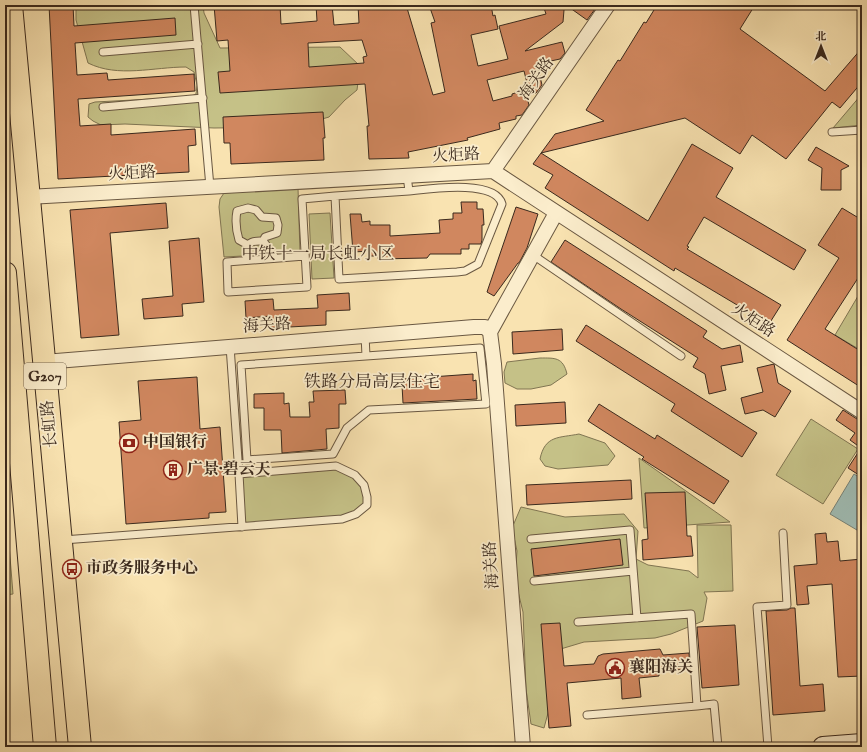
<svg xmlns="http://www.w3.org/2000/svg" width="867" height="752" viewBox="0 0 867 752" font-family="'IM FELL English','Noto Serif SC',serif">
	<rect width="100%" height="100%" fill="#f9e3b1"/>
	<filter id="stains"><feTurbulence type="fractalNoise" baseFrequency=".005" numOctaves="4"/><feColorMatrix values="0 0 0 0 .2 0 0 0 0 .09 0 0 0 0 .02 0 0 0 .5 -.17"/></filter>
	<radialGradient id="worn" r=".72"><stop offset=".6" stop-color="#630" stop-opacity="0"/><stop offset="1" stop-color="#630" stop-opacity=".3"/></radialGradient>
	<!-- green -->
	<path fill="#c5c187" stroke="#807552" d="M76,5H203L204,13L220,48L340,47L360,66L357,90L345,100L329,117L295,127L214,128L125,124L101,125L93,121L88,117L89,104L95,102L190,97L196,94L197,85L194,72L186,67C154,67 118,78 88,63L76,20Z
		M861,95L862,125L833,128Z
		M298,188L300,253L224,257L219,207L220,199L224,193Z
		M330,213L334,278L312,279L309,214Z
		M861,291L862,292V351L835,335Z
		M540,358C555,358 563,357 567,374L551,385L531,389H517L505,383L504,372L507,362Z
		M811,419L858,449L823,504L776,475Z
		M579,434L605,443L615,456L608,465L558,469L545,466L540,459C545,435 559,438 579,434Z
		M639,458L730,522L644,528Z
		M336,466L364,485L367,505L342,519L242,527L239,474Z
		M5,495L13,594L5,595Z
		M521,507L565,517L624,514L638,531L636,559L648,565L689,571L698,578L697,525H731L733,591L704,592L707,598L703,621L671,634L655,638L584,642L554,651L552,698L544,728L531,724L526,689L523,612L515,579L517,551L512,528Z"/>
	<!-- water -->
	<path fill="#a0bdb5" stroke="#778278" d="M854,474L862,479V533L830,514Z"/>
	<!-- building -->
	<path fill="#d0875f" stroke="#3a291d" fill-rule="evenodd" d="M49,5H73L74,26L175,18L176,35L75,43L77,75L107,73L108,80L194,74L195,91L78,99L80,126L111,124V135L195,129L196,145L188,146L189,172L58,179Z
		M214,5H280L281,24L317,21L316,5H332L334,25L359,23L358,5H403L404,9L407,8L433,95L445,92L431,23L435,22L429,5H491L493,16L495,15L498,29L471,35L478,66L508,59L499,26L546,14L543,5H562L564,10L563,22L525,51L562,42L565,53L560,59L537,64L542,85L536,93L530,95L524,71L487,80L493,101L512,96V94L525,90L529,105L522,115L516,116V119L499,123L500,129L467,138L468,140L408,152L409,158L369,159L367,126H369L365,84L220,93L218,72L230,71L228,40L217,41ZM362,40L367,56L363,57L364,63L309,67L308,43Z
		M566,5H598L587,20Z
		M657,5H755L740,29L825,91L862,48V82L840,108L832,102L786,159L752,135L740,154L685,118L541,153L648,221L692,144L733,168L716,197L806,250L794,270L704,217L687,246L689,247L687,249L781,305L769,324L675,268L674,271L545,188L553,175L533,164L555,134L604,121L586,110L618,60L620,61L644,22L646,23Z
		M323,112L325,138H323L324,160L231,164L230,143H224L223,117Z
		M816,147L849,166L841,170V190H821L822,168L808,160Z
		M461,202H477V209H483L484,225H482V240L481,244H469V249H461V254H430L427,258L378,259V256H370V251L353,252L350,214H361L362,222L370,221V225H390V236L440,233L439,220L453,219V213H462Z
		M166,203L168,228L110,233L119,335L81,338L70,210Z
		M516,207L538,214L527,248L519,263H518L494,296L487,292Z
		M842,208L862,220V280L858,278L825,329L862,352V388L787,340L839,258L818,245Z
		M199,238L204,302L182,304L183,316L144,319L142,299L173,296L169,241Z
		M565,240L707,331L703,337L722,349L740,345L743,362L721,366L726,390L709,394L705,374L693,367L698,358L621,309L551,262Z
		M349,293L350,310L326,311V325L271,328V316L246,318L245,301L273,299L274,310L318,308L317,295Z
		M586,325L757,433L742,457L671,411L675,404L576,341Z
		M562,329L563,350L513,354L512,332Z
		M774,364L778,383L791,391L775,417L763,410L745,414L741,398L763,392L757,368Z
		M473,374V381L476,380L477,399L403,403L402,385L403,384V379Z
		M197,377L200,429L220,427L226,512L209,513V518L126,524L119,422L141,420L138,381Z
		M345,390L346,404H339V428L326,429L327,449L282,453L281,430H264V408H254V394L284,393V404L289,403L290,417H310L309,402H314L313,391Z
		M565,402L566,423L516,426L515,405Z
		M599,404L655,439L657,435L729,481L714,504L642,459L644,457L588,421Z
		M843,410L857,419L862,420V477L848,468L861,448L850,440L855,433L836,420Z
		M631,480L632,499L527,505L526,485Z
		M685,492L687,536H691L693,556L643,560L642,540L648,539L645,493Z
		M826,533L827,542L838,541L840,561L862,559V676L838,677L832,584L807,586L809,604L797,605L794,566L817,564L815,534Z
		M620,539L623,565L534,576L531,549Z
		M791,608H795L800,686L823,684L825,711L773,715L766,611L787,610Z
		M560,623L564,666L594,664L598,656L603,654L660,649L663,655L689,653L690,669L659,671V676L639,678L641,697L622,699L621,678L567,683L571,726L549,728L541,624Z
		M735,625L739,685L702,688L697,627Z"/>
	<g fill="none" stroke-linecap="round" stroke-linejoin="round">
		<defs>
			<path id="lane" d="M194,5L210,187
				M103,52L198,44
				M103,107L203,98
				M832,132L862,130
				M407,176L409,191L335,196L339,279L457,272L465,271L478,264L502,204C495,179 429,189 409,191
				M248,245L239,240C236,230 235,221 237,211L248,208L256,210L262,217L276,218L278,225L277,233L265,237L263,241
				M533,255L681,356
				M305,256L227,262L228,292L307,287L302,199L335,196
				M246,260C247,246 246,240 263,241L270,250L275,258
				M365,335L366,356L241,365L247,460L333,454L347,428L369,410L486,404L480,348L366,356
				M239,474L242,527
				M531,539L630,530L637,618
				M63,540L342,519L356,514L367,505V497L364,485L355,475L336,466L239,474L230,346
				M534,581L633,571
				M578,622L691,614L697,706L714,704L718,747
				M587,715L697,706
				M768,747L757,607L787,605L783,533"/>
			<path id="street" d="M493,171L608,5
				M28,197L493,171L862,412
				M44,362L474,327H485L490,332
				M523,747L494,364L490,332L556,213"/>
			<path id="secondary" d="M823,747L862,744"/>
			<path id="highway" d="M11,5L80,747
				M5,273L45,747"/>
		</defs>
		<!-- lane casing -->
		<use href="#lane" stroke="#6a5842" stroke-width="9"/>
		<!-- street casing -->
		<use href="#street" stroke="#6a5842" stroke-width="16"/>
		<!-- secondary casing -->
		<use href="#secondary" stroke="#3a291d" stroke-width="22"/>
		<!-- highway casing -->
		<use href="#highway" stroke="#3a291d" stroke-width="24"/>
		<!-- lane -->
		<use href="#lane" stroke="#fbedcc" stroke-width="7"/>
		<!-- street -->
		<use href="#street" stroke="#fbedcc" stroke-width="14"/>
		<!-- secondary -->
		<use href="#secondary" stroke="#fbedcc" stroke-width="20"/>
		<!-- highway -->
		<use href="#highway" stroke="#f9e3b1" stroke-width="22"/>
	</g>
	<!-- icons -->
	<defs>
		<symbol id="bank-ring" viewBox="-11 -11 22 22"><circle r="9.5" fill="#fbedcc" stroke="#8f2418" stroke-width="1.5"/><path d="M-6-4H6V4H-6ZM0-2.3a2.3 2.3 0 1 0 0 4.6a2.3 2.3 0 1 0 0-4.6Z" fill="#8f2418"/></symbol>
		<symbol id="building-ring" viewBox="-11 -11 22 22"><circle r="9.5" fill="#fbedcc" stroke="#8f2418" stroke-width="1.5"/><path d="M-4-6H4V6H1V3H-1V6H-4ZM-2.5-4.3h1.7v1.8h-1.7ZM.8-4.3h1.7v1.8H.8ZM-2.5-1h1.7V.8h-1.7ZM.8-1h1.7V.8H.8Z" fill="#8f2418"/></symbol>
		<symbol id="bus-ring" viewBox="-11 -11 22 22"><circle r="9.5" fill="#fbedcc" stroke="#8f2418" stroke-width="1.5"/><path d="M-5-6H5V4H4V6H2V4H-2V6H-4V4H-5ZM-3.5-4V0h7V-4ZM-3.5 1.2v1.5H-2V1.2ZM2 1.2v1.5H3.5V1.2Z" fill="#8f2418"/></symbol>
		<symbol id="civic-ring" viewBox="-11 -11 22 22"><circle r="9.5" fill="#fbedcc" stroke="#8f2418" stroke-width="1.5"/><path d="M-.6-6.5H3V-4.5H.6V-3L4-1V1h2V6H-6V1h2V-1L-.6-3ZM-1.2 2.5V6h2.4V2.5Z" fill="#8f2418"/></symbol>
	</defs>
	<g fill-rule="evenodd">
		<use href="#bank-ring" x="118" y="432" width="22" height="22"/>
		<use href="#building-ring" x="162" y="459" width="22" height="22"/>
		<use href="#bus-ring" x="61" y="558" width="22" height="22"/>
		<use href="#civic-ring" x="604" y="657" width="22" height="22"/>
	</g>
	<g text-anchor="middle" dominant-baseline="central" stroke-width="3.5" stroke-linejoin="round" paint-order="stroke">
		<!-- shield labels -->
		<rect fill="#fbedcc" stroke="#746452" stroke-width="1" x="24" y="363" width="42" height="26" rx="3"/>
		<g font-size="15" font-weight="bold" fill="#3a291d">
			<text x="45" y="376">G207</text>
		</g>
		<!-- street labels -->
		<g font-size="16" fill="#3a291d" stroke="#fbedcc">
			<text transform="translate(537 79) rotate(-55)">海关路</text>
			<text transform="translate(456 156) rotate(-3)">火炬路</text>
			<text transform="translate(132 174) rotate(-3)">火炬路</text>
			<text transform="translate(753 321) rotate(33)">火炬路</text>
			<text transform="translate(267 326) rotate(-4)">海关路</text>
			<text transform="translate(50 424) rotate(-95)">长虹路</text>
			<text transform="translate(492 565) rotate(-94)">海关路</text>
		</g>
		<!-- poi labels -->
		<g font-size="16" font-weight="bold" fill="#3a291d" stroke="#fbedcc" text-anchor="start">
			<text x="143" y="443">中国银行</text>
			<text x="187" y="470">广景·碧云天</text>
			<text x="86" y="569">市政务服务中心</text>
			<text x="629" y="668">襄阳海关</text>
		</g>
		<!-- neighbourhood labels -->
		<g font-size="17" fill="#3a291d" stroke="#fbedcc">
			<text x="318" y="254">中铁十一局长虹小区</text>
			<text x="372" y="382">铁路分局高层住宅</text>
		</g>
	</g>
	<!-- margin -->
	<rect width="867" height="752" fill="none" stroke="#f9e3b1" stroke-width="20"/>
	<rect x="6" y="6" width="855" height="740" fill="none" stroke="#3a291d" stroke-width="2"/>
	<rect x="10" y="10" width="847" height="732" fill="none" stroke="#3a291d"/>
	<!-- north arrow -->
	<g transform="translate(821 46)" stroke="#fbedcc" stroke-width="3" paint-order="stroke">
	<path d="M0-3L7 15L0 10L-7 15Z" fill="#3a291d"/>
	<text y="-6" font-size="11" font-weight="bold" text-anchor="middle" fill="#3a291d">北</text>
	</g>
	<rect width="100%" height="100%" filter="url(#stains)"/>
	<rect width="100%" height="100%" fill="url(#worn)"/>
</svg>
